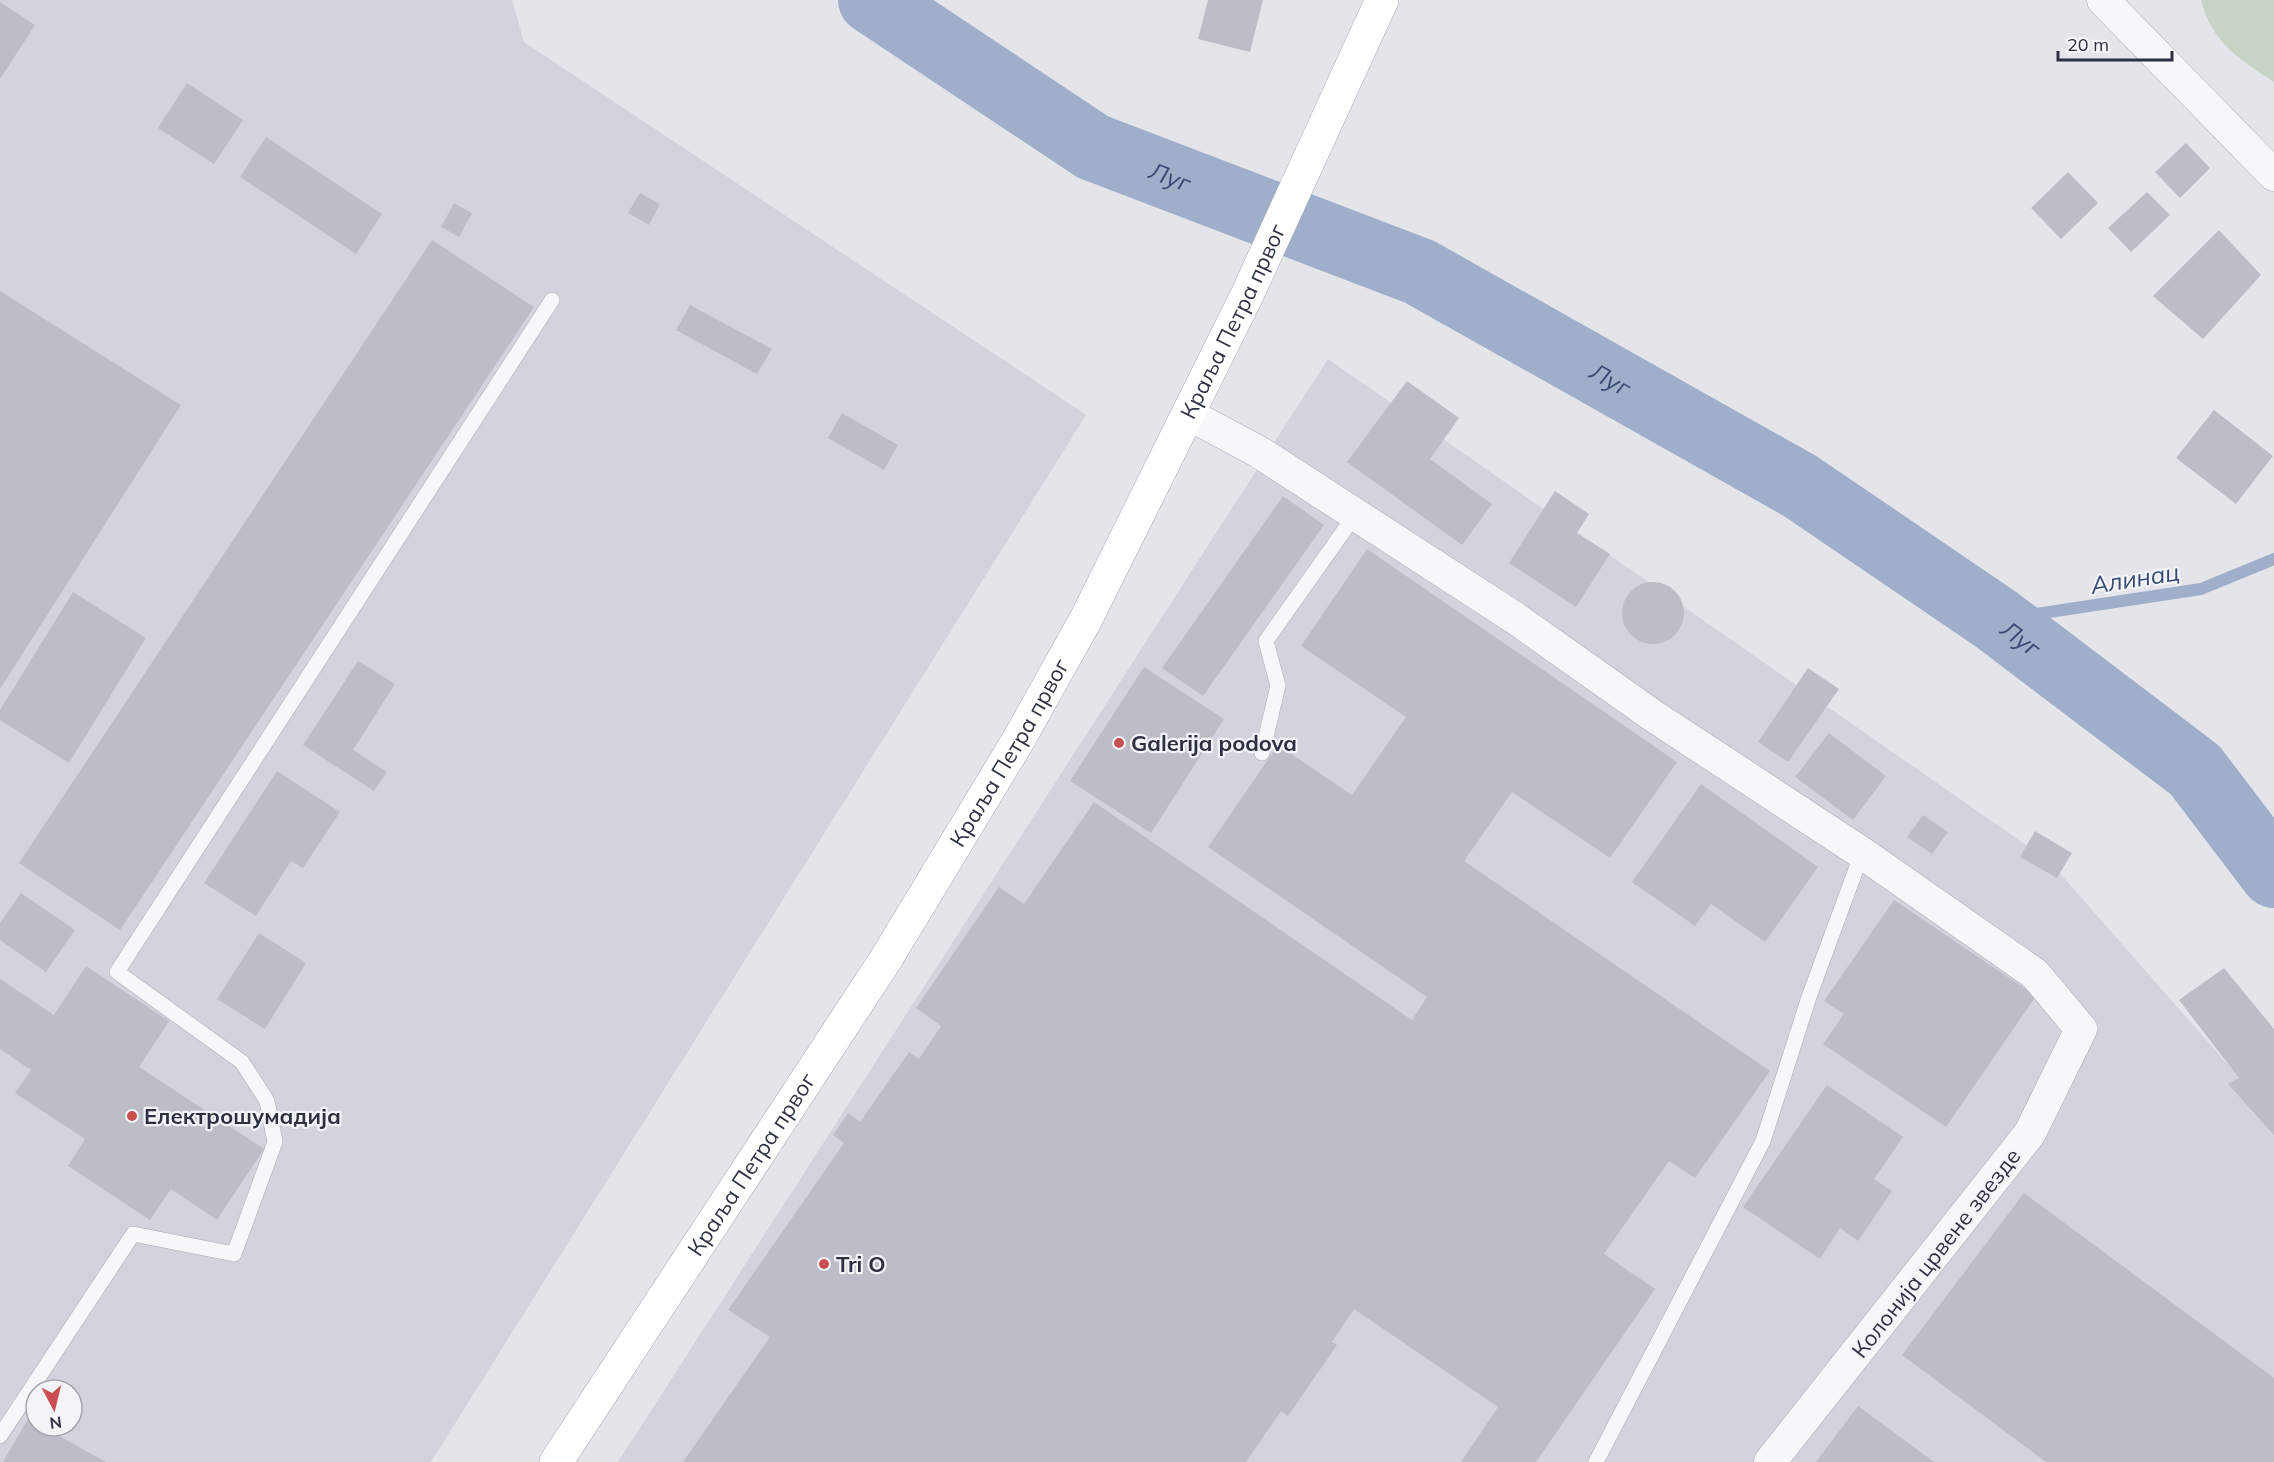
<svg xmlns="http://www.w3.org/2000/svg" width="2274" height="1462" viewBox="0 0 2274 1462" font-family="Mulish,sans-serif">
	<rect width="100%" height="100%" fill="#e3e5eb"/>
	<!-- built -->
	<path fill="#d1d4dd" fill-rule="evenodd" d="M0,0H512L524,42L1086,415L431,1462H0ZM36,1390H72V1426H36Z
		M1328,359L2049,861L2274,1117V1462H618Z"/>
	<!-- green -->
	<path fill="#c7d4c5" d="M2201,0H2274V82C2239,59 2212,43 2201,0Z"/>
	<g fill="none" stroke-linecap="round" stroke-linejoin="round">
		<!-- stream -->
		<path stroke="#a0afc9" stroke-width="12" d="M1997,620L2201,589L2274,559"/>
		<!-- river -->
		<path stroke="#a0afc9" stroke-width="68" id="s1" d="M872,0L1093,147L1420,272L1800,486L1997,620L2195,770L2274,874"/>
	</g>
	<!-- building -->
	<path fill="#bbbec7" d="M1208,0H1263L1250,52L1198,39Z
		M0,2L35,25L0,79Z
		M187,83L243,120L214,164L158,128Z
		M266,137L382,214L356,254L240,177Z
		M2186,143L2210,168L2180,198L2155,172Z
		M2068,172L2098,203L2061,239L2031,208Z
		M2147,192L2170,215L2131,252L2108,228Z
		M640,193L660,204L649,225L628,213Z
		M454,203L472,213L459,237L441,227Z
		M2219,230L2261,275L2203,339L2153,296Z
		M432,240L534,307L120,930L19,863Z
		M0,291L181,405L0,689Z
		M690,305L772,349L757,374L676,330Z
		M1407,381L1459,418L1430,459L1492,504L1462,545L1347,462Z
		M2214,410L2273,456L2236,504L2176,458Z
		M842,413L898,445L884,470L828,438Z
		M1555,491L1589,514L1577,533L1610,554L1576,607L1509,563Z
		M1283,496L1324,525L1203,696L1162,668Z
		M1367,549L1677,762L1610,858L1512,792L1464,861L1770,1071L1695,1178L1669,1161L1604,1254L1655,1289L1536,1462H1461L1498,1407L1354,1309L1332,1342L1337,1345L1288,1416L1281,1411L1246,1462H683L770,1337L728,1310L844,1143L833,1135L848,1113L860,1122L909,1052L919,1059L941,1026L916,1008L999,887L1024,904L1094,802L1412,1020L1427,997L1208,847L1278,745L1352,795L1406,717L1301,646Z
		M1622 613a31 31 0 1 1 62 0a31 31 0 1 1-62 0Z
		M73,592L146,638L69,763L0,720V710Z
		M358,661L395,684L353,750L387,772L374,791L303,745Z
		M1144,667L1224,719L1151,833L1070,781Z
		M1808,668L1839,689L1788,762L1758,742Z
		M1829,733L1886,776L1853,820L1795,777Z
		M277,771L340,812L303,868L291,861L256,916L204,883Z
		M1701,784L1818,867L1765,942L1711,904L1695,926L1632,882Z
		M1923,815L1948,832L1932,854L1907,837Z
		M2035,831L2072,853L2057,878L2020,857Z
		M21,893L75,930L46,972L0,940V923Z
		M1894,900L2036,996L1946,1127L1823,1044L1844,1014L1824,1001Z
		M259,933L306,963L265,1029L217,999Z
		M86,966L169,1021L139,1067L264,1149L217,1220L171,1189L150,1220L68,1166L85,1139L15,1093L31,1070L0,1049V979L54,1015Z
		M2224,968L2274,1029V1135L2228,1084L2239,1078L2179,1000Z
		M1827,1085L1903,1137L1874,1179L1892,1191L1858,1241L1840,1228L1820,1259L1743,1207Z
		M2024,1193L2274,1378V1462H2046L1902,1355Z
		M1858,1406L1934,1462H1816Z
		M28,1419L36,1423V1426H41L106,1462H3Z"/>
	<g fill="none" stroke-linecap="round" stroke-linejoin="round">
		<defs>
			<path id="lane" d="M1262,753L1278,686L1266,641L1355,515
				M0,1436L133,1234L234,1254L275,1142L267,1101L242,1062L117,972L552,300
				M1596,1462L1763,1141L1809,997L1862,853"/>
			<path id="street" d="M2103,0L2274,175
				M1188,414L1259,452L1515,618L1652,715L1862,853L2035,974L2081,1029L2030,1133L1770,1462"/>
			<g id="secondary">
				<path id="s2" d="M556,1462L886,959L1019,739L1086,619L1247,295L1382,0"/>
			</g>
		</defs>
		<!-- lane casing -->
		<use href="#lane" stroke="#a8abb5" stroke-width="16"/>
		<!-- street casing -->
		<use href="#street" stroke="#a8abb5" stroke-width="33"/>
		<!-- secondary casing -->
		<use href="#secondary" stroke="#a8abb5" stroke-width="34"/>
		<!-- lane -->
		<use href="#lane" stroke="#f6f7f9" stroke-width="15"/>
		<!-- street -->
		<use href="#street" stroke="#f6f7f9" stroke-width="32"/>
		<!-- secondary -->
		<use href="#secondary" stroke="#fff" stroke-width="33"/>
	</g>
	<!-- markers -->
	<g fill="#c94f51" stroke="#f3f4f8" stroke-width="2">
		<circle cx="1119" cy="743" r="6"/>
		<circle cx="132" cy="1116" r="6"/>
		<circle cx="824" cy="1264" r="6"/>
	</g>
	<g text-anchor="middle" dominant-baseline="central" stroke-width="4.5" stroke-linejoin="round" paint-order="stroke">
		<!-- street labels -->
		<g font-size="22" fill="#2c3142" stroke="#f3f4f8">
			<text stroke="none"><textPath href="#s2" startOffset="1328">Краља Петра првог</textPath></text>
			<text stroke="none"><textPath href="#s2" startOffset="842">Краља Петра првог</textPath></text>
			<text stroke="none"><textPath href="#s2" startOffset="356">Краља Петра првог</textPath></text>
			<text transform="translate(1936 1253) rotate(-52)">Колонија црвене звезде</text>
		</g>
		<!-- poi labels -->
		<g font-size="22" font-weight="bold" fill="#2c3142" stroke="#f3f4f8" text-anchor="start">
			<text x="1131" y="743">Galerija podova</text>
			<text x="144" y="1116">Електрошумадија</text>
			<text x="836" y="1264">Tri O</text>
		</g>
		<!-- water labels -->
		<g font-size="24" font-style="italic" fill="#374b75" stroke="#f3f4f8">
			<text stroke="none"><textPath href="#s1" startOffset="348">Луг</textPath></text>
			<text stroke="none"><textPath href="#s1" startOffset="834">Луг</textPath></text>
			<text transform="translate(2135 578) rotate(-9)">Алинац</text>
			<text stroke="none"><textPath href="#s1" startOffset="1320">Луг</textPath></text>
		</g>
	</g>
	<!-- north arrow -->
	<g transform="translate(54 1408) rotate(173)"><circle r="28" fill="#f3f4f8" stroke="#a3a6af" stroke-width="1.5"/>
	<path d="M0-4.5L10 22L0 15L-10 22Z" fill="#c94f51"/>
	<text y="-9" font-size="16" font-weight="bold" text-anchor="middle" fill="#2c3142">N</text>
	</g>
	<!-- scale -->
	<path d="M2058 51v9h114v-9" fill="none" stroke="#2c3142" stroke-width="3"/>
	<text x="2067" y="51" font-size="18" fill="#2c3142" stroke="#f3f4f8" stroke-width="4.5" paint-order="stroke">20 m</text>
</svg>
